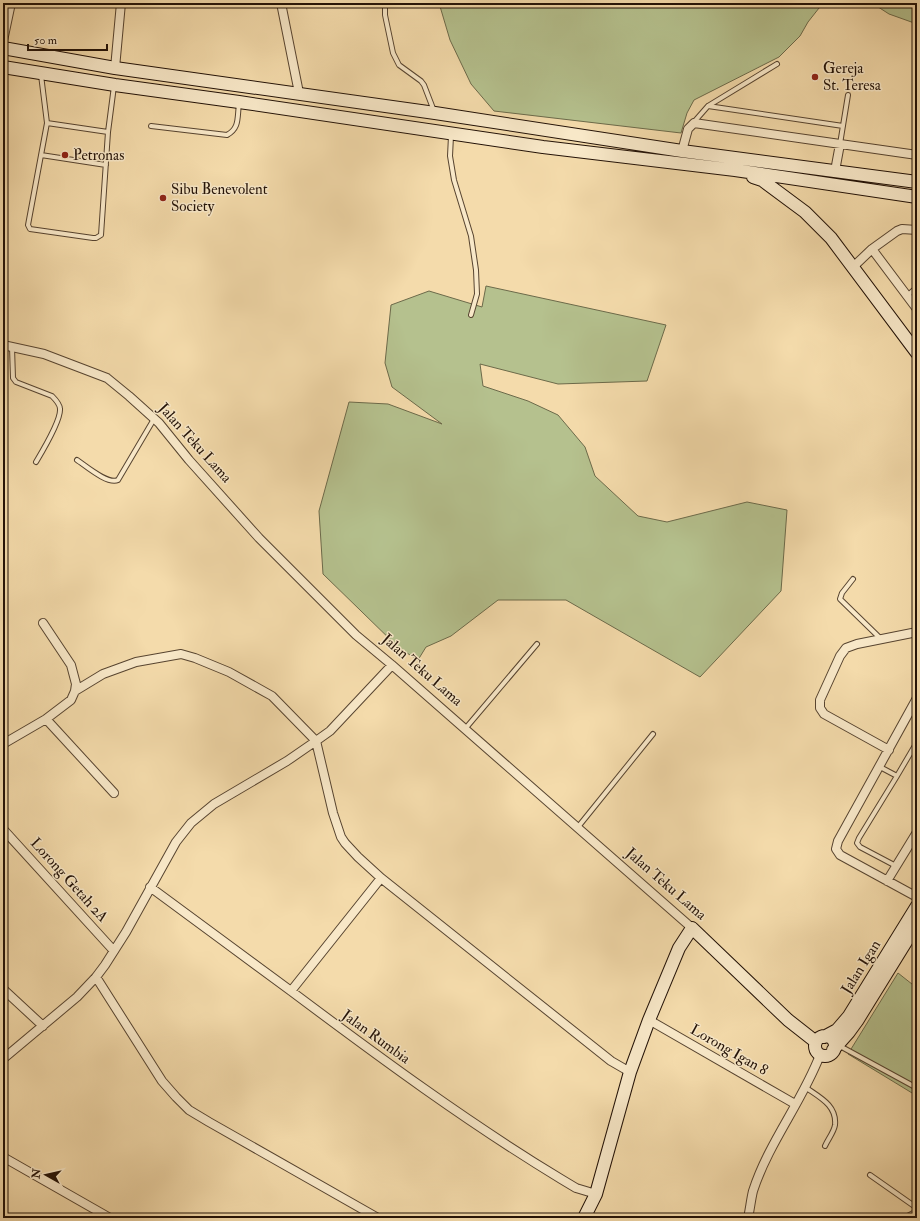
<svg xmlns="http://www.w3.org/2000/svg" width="920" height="1221" viewBox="0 0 920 1221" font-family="'IM FELL Double Pica',serif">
	<rect width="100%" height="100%" fill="#f4dbab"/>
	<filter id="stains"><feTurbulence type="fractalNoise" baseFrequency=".005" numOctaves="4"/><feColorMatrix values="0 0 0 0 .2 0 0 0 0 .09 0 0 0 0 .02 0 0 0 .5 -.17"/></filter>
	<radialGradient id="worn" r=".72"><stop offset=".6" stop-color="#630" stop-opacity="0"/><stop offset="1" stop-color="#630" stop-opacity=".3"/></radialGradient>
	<!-- green -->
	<path fill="#b5c18e" stroke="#6c6a4a" d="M439,3H823L808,22L800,36L779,57L694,100L687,113L681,133L494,111L471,84L450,40Z
		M872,3H917V24L889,14Z
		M486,286L666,325L647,381L558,384L480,364L483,386L528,401L558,415L585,447L595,476L638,516L667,522L747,502L787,510L781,591L700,677L566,600H498L451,636L426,647L418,660L399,648L323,574L319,511L349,402L388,404L442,424L392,387L385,363L391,305L429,291L482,307Z
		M898,973L917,988V1096L848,1054Z"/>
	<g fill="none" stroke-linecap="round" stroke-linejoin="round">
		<defs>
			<path id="lane" d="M385,3V15L393,53L399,65L421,81L424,85L434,111
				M777,64L708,106L843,126
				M41,75L47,123L28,225L30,229L93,238H96L101,235L108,132L114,86
				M694,122L708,106
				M47,123L108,132
				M151,126L227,135C240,128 237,117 239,104
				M451,136L450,156L454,180L471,236L476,270L477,294L471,315
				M840,144L848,95
				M41,155L106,165
				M907,296L917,287
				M12,347L13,378L16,382L52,396C55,399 60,405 60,409C61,420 42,452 36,462
				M77,460C86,466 108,485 118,480L154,419
				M853,579L842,593L840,599L881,639
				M465,729L537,644
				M880,767L897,776
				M578,827L653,734
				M896,866L860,847L857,843L859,838L897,776L917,742
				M838,1045L917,1088
				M805,1087C819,1097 837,1105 835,1125C834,1132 828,1139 825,1146
				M870,1175L917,1208
				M904,1218L917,1211"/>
			<path id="street" d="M281,3L299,93
				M3,41L11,3
				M115,68L121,3
				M682,151L688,129L694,123L917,155
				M835,171L840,144
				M872,249L917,309
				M853,267L872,249L897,231L902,229L917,230
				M3,345L44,354L107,378L129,396L159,423L189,460L259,538L356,635L392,665L692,928
				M392,665L330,731L316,741L333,813L341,837L345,843L358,857L381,878L611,1061L630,1072
				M917,698L838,841L836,849L840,855L917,897
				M46,719L114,793
				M3,744L46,719L71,700L75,691L76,684L71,665L43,623
				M889,750L824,714L820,708V700L840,656L846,648L857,644L917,632
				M3,829L114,951
				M887,881L917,832
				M150,887C197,922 244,956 291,991C379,1057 467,1122 561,1179L576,1188L596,1194
				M96,977L162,1081L176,1097L189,1110L209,1122L378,1218
				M3,989L43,1026
				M291,991L381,878
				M649,1020L795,1104
				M3,1059L77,997L96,977L105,965L126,932L176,842L191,823L214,804L287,761L316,741L272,696L229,672L195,658L181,654L136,662L103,674L75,691
				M3,1157L110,1218
				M748,1218C750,1209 751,1199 753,1191C769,1142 802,1102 820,1055"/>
			<path id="secondary" d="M3,48L115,68L435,113L682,151L917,182
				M3,67L115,85L239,102L543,147L735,170L917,197
				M753,177L762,180L805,212L831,238L917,353
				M815 1046a10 10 0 1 1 20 0a10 10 0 1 1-20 0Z
				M824,1037L837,1030L849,1016L917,906
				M833,1050L849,1032L857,1021L917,924
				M584,1218L596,1194L630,1072L649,1020L679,948L692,928L788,1020L816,1042"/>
		</defs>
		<!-- lane casing -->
		<use href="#lane" stroke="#574430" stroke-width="6"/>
		<!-- street casing -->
		<use href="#street" stroke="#574430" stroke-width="10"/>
		<!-- secondary casing -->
		<use href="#secondary" stroke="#231207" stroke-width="14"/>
		<!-- lane -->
		<use href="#lane" stroke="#f8e8c8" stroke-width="4"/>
		<!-- street -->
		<use href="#street" stroke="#f8e8c8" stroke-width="8"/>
		<!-- secondary -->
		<use href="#secondary" stroke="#f8e8c8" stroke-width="12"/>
	</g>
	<!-- markers -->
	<g fill="#8f2418" stroke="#f8e8c8" stroke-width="1.5">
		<circle cx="815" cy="77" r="4"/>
		<circle cx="65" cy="155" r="4"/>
		<circle cx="163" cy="198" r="4"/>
	</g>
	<g text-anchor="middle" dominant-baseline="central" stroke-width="3" stroke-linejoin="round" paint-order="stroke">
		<!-- poi labels -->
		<g font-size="15" fill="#231207" stroke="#f8e8c8" text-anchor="start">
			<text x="823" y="68">Gereja<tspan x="823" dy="17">St. Teresa</tspan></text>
			<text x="73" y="155">Petronas</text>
			<text x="171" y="189">Sibu Benevolent<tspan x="171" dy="17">Society</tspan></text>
		</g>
		<!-- street labels -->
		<g font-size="15" fill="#231207" stroke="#f8e8c8">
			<text transform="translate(195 443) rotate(48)">Jalan Teku Lama</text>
			<text transform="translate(422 670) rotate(41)">Jalan Teku Lama</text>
			<text transform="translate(69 880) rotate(48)">Lorong Getah 2A</text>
			<text transform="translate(666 884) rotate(41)">Jalan Teku Lama</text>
			<text transform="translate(861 967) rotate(-58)">Jalan Igan</text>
			<text transform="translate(376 1037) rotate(36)">Jalan Rumbia</text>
			<text transform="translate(729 1050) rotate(30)">Lorong Igan 8</text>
		</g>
	</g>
	<!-- margin -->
	<rect width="920" height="1221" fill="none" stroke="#f4dbab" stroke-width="16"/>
	<rect x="4" y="4" width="912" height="1213" fill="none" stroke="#231207" stroke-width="2"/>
	<rect x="8" y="8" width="904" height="1205" fill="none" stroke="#231207"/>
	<!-- north arrow -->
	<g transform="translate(46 1175) rotate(278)" stroke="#f8e8c8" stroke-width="3" paint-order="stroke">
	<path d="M0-3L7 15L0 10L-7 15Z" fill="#231207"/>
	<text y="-6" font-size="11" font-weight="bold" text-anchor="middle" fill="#231207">N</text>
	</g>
	<!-- scale -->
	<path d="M28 44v6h79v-6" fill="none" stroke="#231207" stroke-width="2"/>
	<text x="34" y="44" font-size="12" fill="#231207" stroke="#f8e8c8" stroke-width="3" paint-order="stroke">50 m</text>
	<rect width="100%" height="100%" filter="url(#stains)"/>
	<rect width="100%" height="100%" fill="url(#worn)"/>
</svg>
